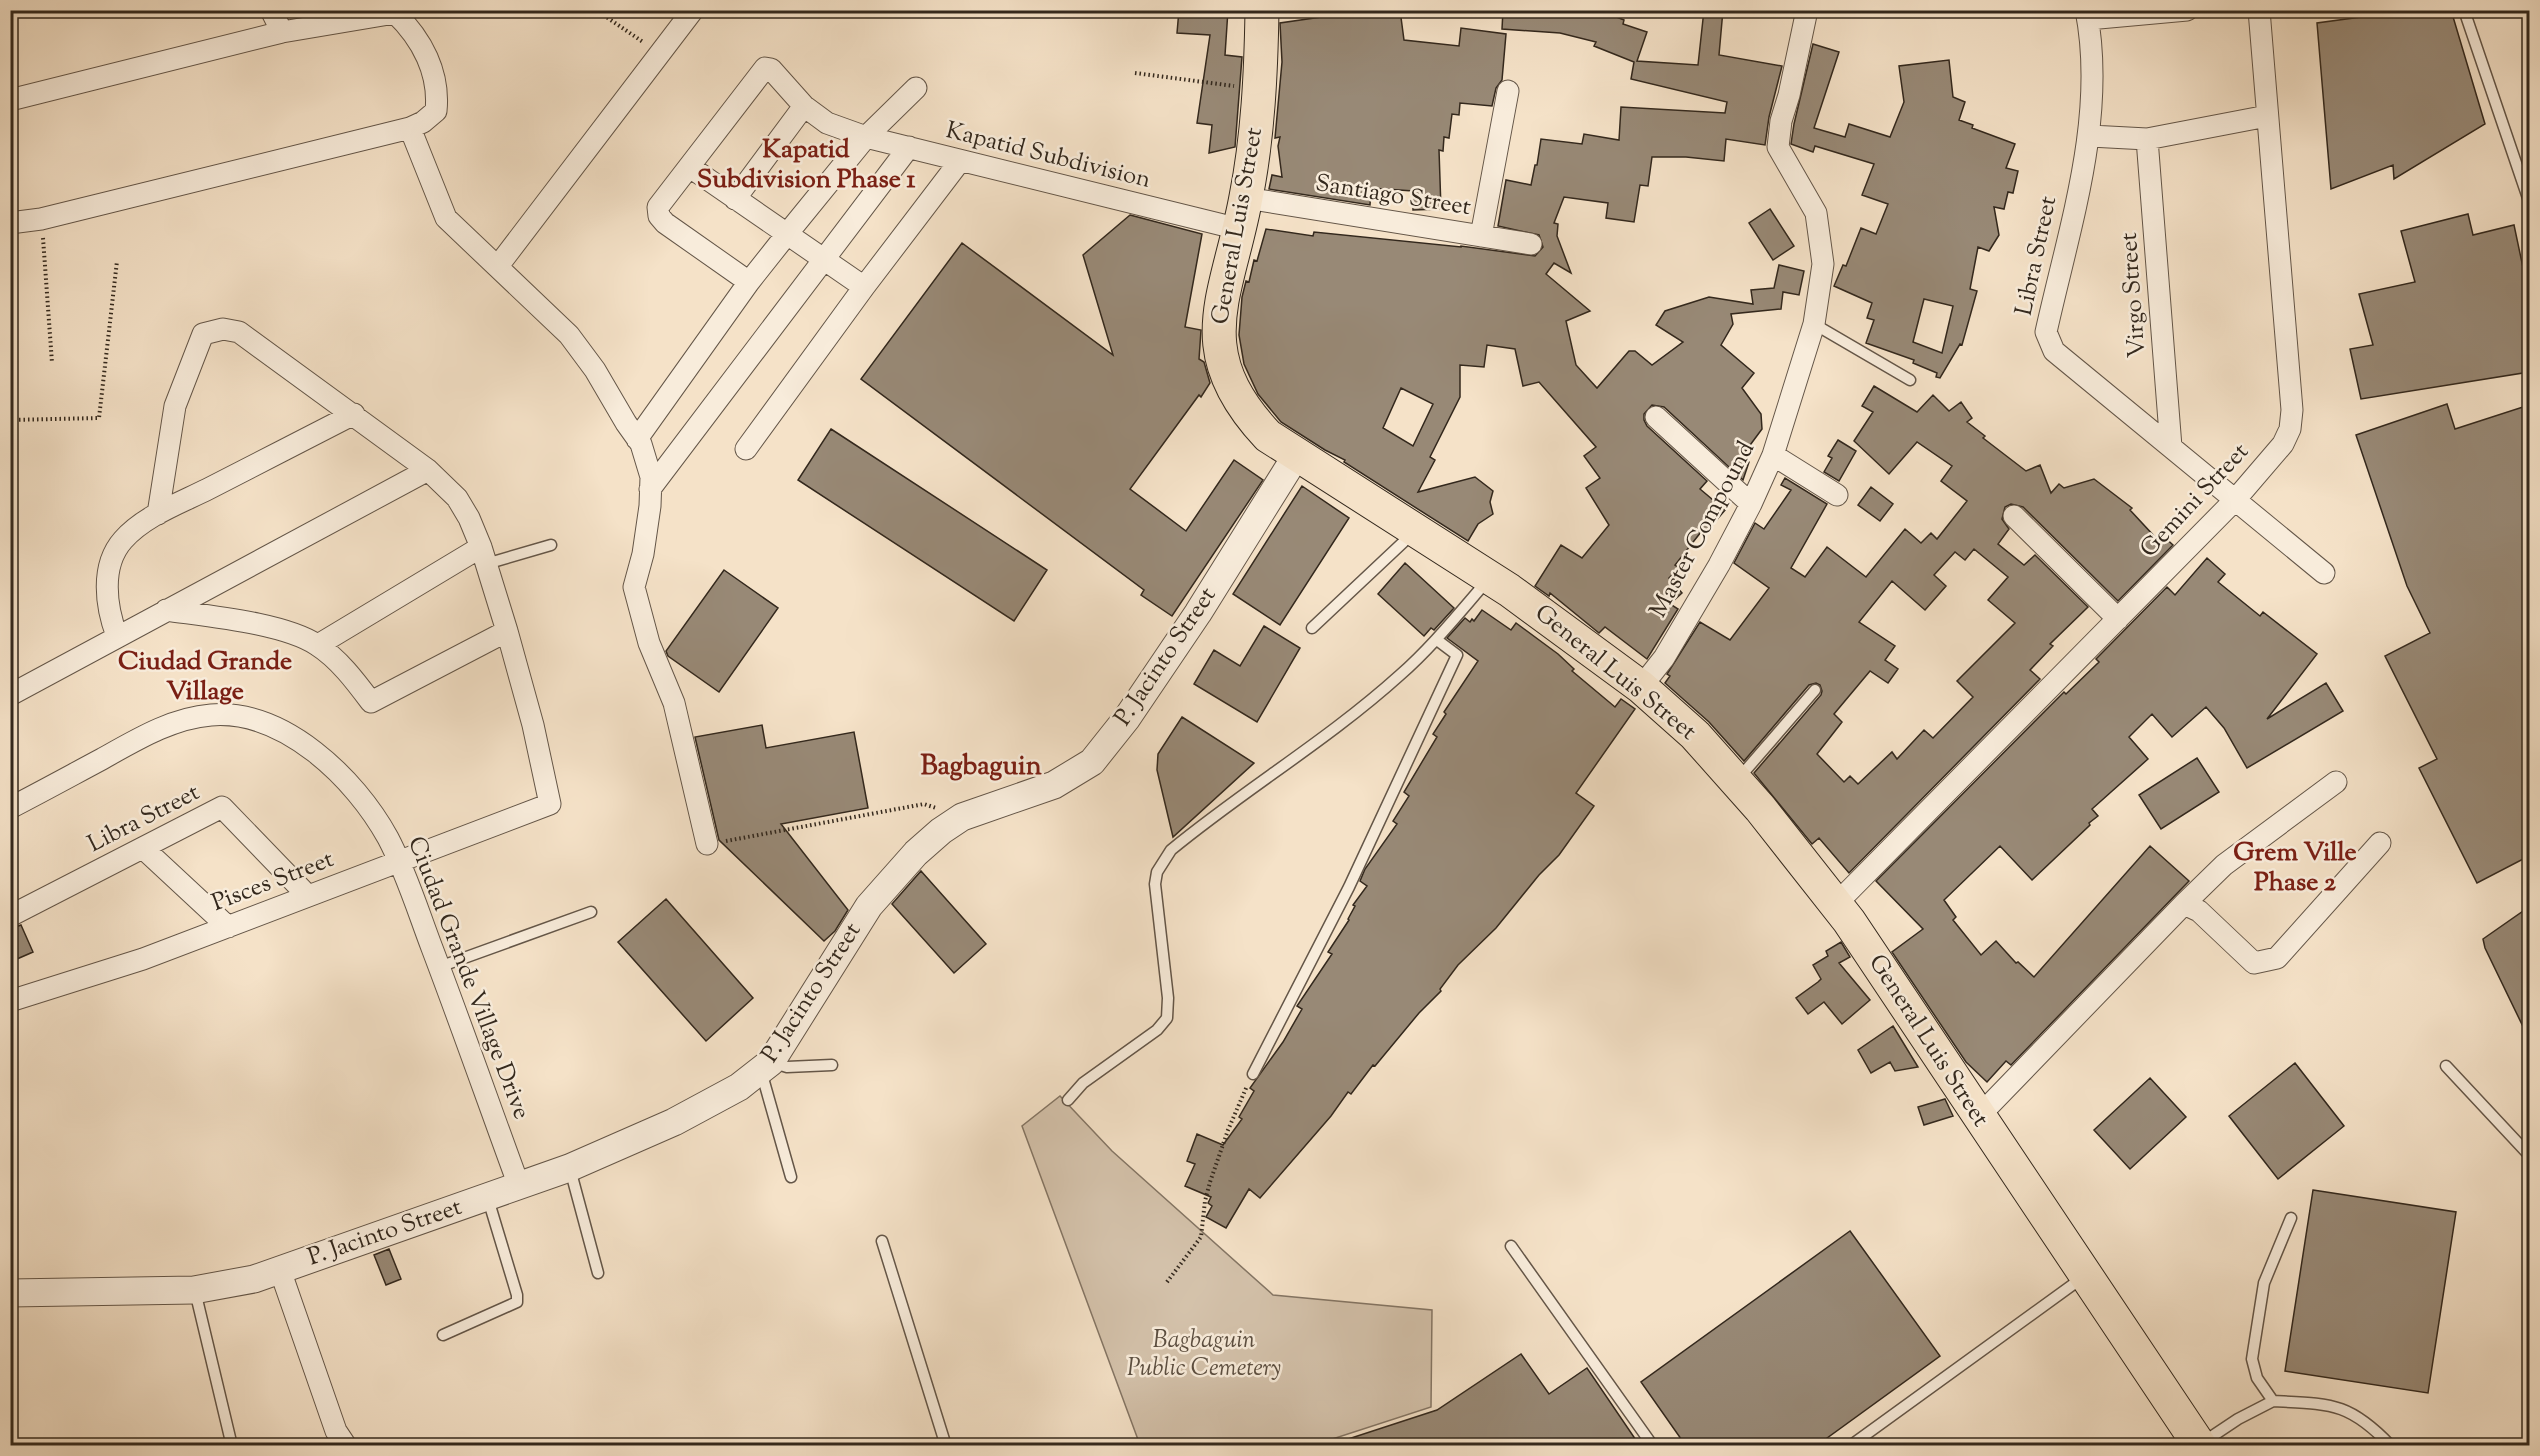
<svg xmlns="http://www.w3.org/2000/svg" width="2540" height="1456" viewBox="0 0 2540 1456" font-family="'Sorts Mill Goudy',serif">
	<rect width="100%" height="100%" fill="#f5e2c8"/>
	<filter id="stains"><feTurbulence type="fractalNoise" baseFrequency=".00333" numOctaves="4"/><feColorMatrix values="0 0 0 0 .2 0 0 0 0 .09 0 0 0 0 .02 0 0 0 .5 -.17"/></filter>
	<radialGradient id="worn" r=".72"><stop offset=".6" stop-color="#630" stop-opacity="0"/><stop offset="1" stop-color="#630" stop-opacity=".3"/></radialGradient>
	<!-- green -->
	<path fill="#d4c2ab" stroke="#847564" stroke-width="1.5" d="M1060,1096L1112,1151L1273,1295L1432,1310L1431,1407L1314,1445H1140L1022,1126Z"/>
	<!-- building -->
	<path fill="#988976" stroke="#33281d" stroke-width="1.5" fill-rule="evenodd" d="M1179,10H1228L1225,55L1242,57L1235,147L1209,153L1212,125L1197,123L1210,35L1177,33Z
		M1370,10H1400L1404,40L1459,46L1461,28L1506,34L1502,80L1496,88L1492,106L1460,103L1459,115L1452,114L1449,138L1444,137L1443,151L1439,150L1441,209L1413,210V191L1371,188L1370,205L1269,189L1272,175L1282,177L1278,146L1280,137L1275,138L1282,62L1280,23Z
		M1503,10H1592L1614,16L1624,20L1623,24L1647,32L1637,61L1698,65L1704,10H1723L1719,55L1782,66L1769,117L1765,145L1726,139L1724,161L1686,157H1652L1648,186L1640,185L1634,222L1606,218L1608,203L1564,197L1554,223L1558,224L1557,236L1571,273L1554,263L1546,274L1590,311L1566,321L1576,365L1597,388L1629,351H1635L1652,365L1683,342L1656,325L1665,311L1709,297L1753,304L1751,290L1774,288L1779,265L1804,271L1799,295L1783,292L1781,309L1731,314L1733,324L1721,345L1754,373L1742,388L1761,414L1762,429L1742,456L1749,462L1743,480L1664,407L1652,405L1644,414V420L1647,426L1707,481L1700,489L1725,510L1704,535L1701,532L1675,565L1679,568L1669,578L1682,593L1670,604L1678,609L1647,659L1605,627L1599,633L1550,593L1549,596L1535,586L1561,545L1582,558L1609,525L1586,488L1600,478L1584,456L1596,447L1539,382L1523,386L1515,349L1487,345L1484,367L1460,365V397L1430,457L1435,460L1418,492L1475,477L1493,491L1490,502L1493,514L1478,524L1468,541L1344,462L1345,460L1325,450L1281,422L1258,394L1244,364L1239,335L1242,297L1246,281L1249,282L1254,260L1257,261L1266,229L1313,236L1314,232L1461,247V246L1535,256L1543,247L1539,235L1498,226L1506,180L1531,185L1535,165H1537L1541,139L1582,144L1584,134L1619,140L1621,107L1725,113L1727,102L1631,79L1634,62L1594,46L1596,42L1560,33L1502,29ZM1401,388L1433,404L1413,446L1383,428Z
		M2413,10H2451L2485,124L2394,179L2393,165L2331,189L2317,23Z
		M1813,44L1839,52L1814,128L1845,137L1849,124L1890,137L1904,102L1899,66L1949,60L1953,97L1965,102L1959,120L1973,125L1972,128L2015,144L2006,168L2018,171L2013,193L2008,192L2004,209L1994,207L1999,235L1989,251L1978,247L1970,289L1977,291L1962,345L1960,344L1940,378L1936,377L1937,373L1913,363L1914,360L1866,343L1874,320L1867,318L1872,303L1834,286L1843,265L1846,266L1861,228L1876,234L1888,204L1862,195L1874,164L1815,146L1813,152L1791,144L1794,124ZM1924,299L1953,306L1942,353L1913,342Z
		M1770,209L1794,246L1773,260L1749,223Z
		M2468,214L2473,235L2514,225L2529,296V372L2361,399L2350,349L2373,345L2359,294L2415,282L2401,231Z
		M1130,215L1202,234L1185,327L1201,330L1199,359L1204,362L1210,383L1201,397L1199,395L1130,489L1186,531L1234,460L1263,480L1172,616L1141,595L1144,590L861,379L962,243L1113,355L1083,255Z
		M1874,386L1917,412L1933,395L1949,411L1961,402L1972,418L1967,422L1985,436L1983,438L2026,471L2040,465L2051,493L2059,484L2064,488L2094,479L2132,508L2130,510L2156,538L2160,533L2173,545L2118,601L2023,507L2011,504L2005,507L2002,519L2009,529L1998,544L2024,565L2035,555L2088,607L2050,644L2053,646L2030,670L2040,679L1849,873L1819,838L1812,844L1754,773L1821,695L1822,691L1820,685L1816,683L1809,685L1744,761L1709,722L1665,683L1670,676L1667,674L1700,622L1730,640L1769,588L1734,563L1755,523L1764,529L1791,490L1781,485L1785,478L1827,504L1791,568L1805,577L1827,547L1866,577L1905,529L1921,543L1931,533L1937,539L1967,501L1941,481L1952,466L1917,442L1889,474L1854,441L1873,412L1862,406ZM1974,549L2008,577L1988,600L2015,623L1957,681L1973,697L1933,738L1924,730L1897,759L1892,752L1858,784L1850,776L1844,782L1817,754L1842,722L1834,714L1870,671L1888,683L1898,669L1885,660L1895,646L1859,622L1892,581L1925,610L1946,586L1934,575L1955,552L1965,560Z
		M2447,404L2455,429L2529,405V856L2477,883L2419,768L2437,759L2385,656L2430,633L2407,586L2356,435Z
		M831,429L1047,570L1014,621L798,480Z
		M1838,440L1856,451L1839,481L1824,472L1832,458L1828,456Z
		M1302,486L1349,518L1280,625L1233,594Z
		M1871,487L1893,504L1880,521L1858,505Z
		M2207,558L2225,574L2218,582L2260,616L2263,612L2317,654L2267,719L2326,683L2343,711L2247,768L2224,728L2206,707L2172,737L2152,714L2129,737L2148,759L2092,809L2098,816L2089,823L2090,825L2032,880L2000,846L1944,900L1956,917L1953,920L1981,955L1996,941L2016,963L2018,962L2034,977L2150,846L2189,881L2011,1065L2006,1061L1987,1082L1966,1062L1892,952L1923,929L1876,881L2064,692L2066,694L2099,662L2096,659L2167,587L2175,595Z
		M1405,563L1454,608L1434,630L1431,628L1424,636L1378,594Z
		M724,570L778,608L719,692L668,656L666,651Z
		M1482,610L1511,630L1516,623L1558,654L1574,669L1572,671L1615,707L1621,699L1635,709L1576,793L1594,806L1559,855L1539,875L1496,928L1458,965L1440,989L1441,991L1419,1013L1375,1066L1373,1065L1351,1094L1348,1092L1331,1116L1260,1198L1249,1189L1226,1228L1206,1217L1212,1206L1208,1203L1211,1197L1185,1186L1195,1164L1187,1161L1197,1134L1223,1145L1242,1119L1239,1117L1254,1091L1250,1088L1283,1042L1302,1009L1297,1006L1332,954L1328,952L1349,920L1348,919L1355,906L1353,905L1367,886L1360,881L1365,869L1397,824L1393,821L1409,796L1404,792L1437,737L1433,734L1446,714L1444,712L1478,661L1447,638L1465,618L1470,622L1472,619L1474,621Z
		M1264,626L1300,648L1257,722L1194,684L1214,650L1240,666Z
		M1182,717L1254,763L1173,837L1157,770L1158,754Z
		M762,725L766,748L854,732L868,808L781,824L848,910L835,931L824,941L719,840L695,737Z
		M2197,758L2219,792L2161,829L2139,795Z
		M921,871L986,944L954,973L892,904Z
		M666,899L753,998L706,1041L618,942Z
		M2529,907V1039L2485,948L2483,939Z
		M21,925L33,952L10,962V929Z
		M1841,942L1850,957L1839,963L1870,1000L1842,1024L1824,1002L1808,1014L1796,998L1818,982L1821,979L1813,965L1828,956L1826,951Z
		M1893,1026L1918,1067L1895,1071L1890,1062L1871,1073L1858,1050Z
		M2295,1063L2344,1126L2278,1179L2229,1116Z
		M2150,1078L2186,1117L2130,1169L2094,1130Z
		M1945,1099L1953,1116L1924,1125L1918,1107Z
		M2313,1190L2456,1212L2428,1393L2285,1371Z
		M1850,1231L1940,1356L1816,1446H1686L1641,1382Z
		M389,1249L401,1279L386,1285L374,1255Z
		M1521,1354L1549,1394L1587,1368L1640,1446H1340L1339,1442L1437,1410Z"/>
	<g fill="none" stroke-linecap="round" stroke-linejoin="round">
		<defs>
			<path id="service" d="M2464,10L2530,204
				M1814,324L1910,380
				M486,564L551,545
				M1312,628L1412,534
				M1739,778L1815,690
				M439,967L591,912
				M771,1062L787,1067L832,1065
				M2446,1066L2530,1156
				M761,1071L791,1177
				M1253,1074L1349,887L1457,655L1437,640
				M1068,1100L1083,1083L1157,1030L1167,1018L1168,998L1155,884L1157,872L1171,850C1245,789 1328,740 1400,675C1432,647 1459,613 1487,581
				M570,1169L598,1273
				M882,1241L946,1446
				M1511,1246L1653,1446
				M195,1291L232,1446
				M443,1335L517,1302V1295L488,1199
				M2273,1401C2331,1404 2349,1402 2391,1446
				M2202,1443L2238,1419L2273,1401L2257,1378L2252,1359L2264,1283L2291,1218
				M1850,1446L2082,1278"/>
			<path id="minor" d="M271,10L282,32
				M2086,10C2107,117 2069,228 2046,332L2054,351L2324,573
				M2088,19L2187,10
				M10,100L282,32L395,13C422,39 440,73 436,111L423,122L410,128L41,219L10,223
				M410,128L446,218L569,335L595,370L626,423L641,444L651,477L650,506L643,554L634,587L649,643L674,703L707,844
				M2090,136L2147,139L2267,116
				M2147,139L2171,447
				M690,167L864,287
				M1246,198L1531,244
				M735,199L804,106
				M1481,236L1508,91
				M498,266L693,10
				M749,282L665,223L659,216L658,207L765,68L771,69L804,106L827,123L866,137L1239,229
				M1656,417L1751,504
				M637,439L749,282L787,234L866,137L916,88
				M746,449L864,287L960,161
				M1773,455L1837,495
				M650,489L909,147
				M2014,516L2118,619
				M166,610C207,616 284,623 317,645C339,659 356,682 371,702L507,631
				M117,636C106,607 100,566 123,540C144,516 180,503 208,489C257,464 305,439 354,414
				M318,645L481,547
				M1641,687L1664,658L1719,565L1751,504L1773,455L1814,324L1823,264L1816,213L1778,147L1781,121L1789,95L1807,10
				M10,695L428,470
				M10,808C41,792 72,775 102,759C136,740 172,718 211,715C284,709 355,778 388,838C406,872 418,911 432,948C462,1027 490,1107 519,1186
				M143,848L228,927
				M1837,903L2235,500L2283,444L2290,429L2292,410L2259,10
				M2184,904L2224,865L2336,782
				M10,916L222,807L308,896
				M10,1001L143,959L550,804L533,725L507,631L481,547L469,518L457,498L428,470L239,332L223,329L203,334L175,406L158,514
				M1978,1117L2184,904L2199,911L2254,963L2277,958L2380,843
				M280,1270L336,1431L346,1446"/>
			<path id="tertiary" d="M10,1293L194,1290L254,1279L569,1168L674,1122L739,1087L771,1062L869,906L916,853L941,831L962,817L1054,785L1092,762L1127,718L1198,613L1296,456"/>
			<path id="primary" d="M1262,10C1261,73 1258,136 1246,197C1228,296 1186,349 1268,436L1509,590L1641,687L1695,735L1760,808L1849,921L2200,1446"/>
		</defs>
		<!-- service casing -->
		<use href="#service" stroke="#645648" stroke-width="13"/>
		<!-- minor casing -->
		<use href="#minor" stroke="#645648" stroke-width="23"/>
		<!-- tertiary casing -->
		<use href="#tertiary" stroke="#645648" stroke-width="29"/>
		<!-- primary casing -->
		<use href="#primary" stroke="#33281d" stroke-width="35"/>
		<!-- path -->
		<path stroke="#33281d" stroke-width="4" stroke-dasharray="1.5 3" stroke-linecap="butt" d="M596,10L643,42
			M1135,73L1234,86
			M43,238L52,363
			M10,420L99,418L117,261
			M726,841L924,804L936,808
			M1167,1282L1201,1237L1205,1201L1210,1182L1228,1130L1247,1086"/>
		<!-- service -->
		<use href="#service" stroke="#f8ecdb" stroke-width="10"/>
		<!-- minor -->
		<use href="#minor" stroke="#f8ecdb" stroke-width="21"/>
		<!-- tertiary -->
		<use href="#tertiary" stroke="#f8ecdb" stroke-width="27"/>
		<!-- primary -->
		<use href="#primary" stroke="#f5e2c8" stroke-width="33"/>
	</g>
	<g text-anchor="middle" dominant-baseline="central" stroke-width="5" stroke-linejoin="round" paint-order="stroke">
		<!-- street labels -->
		<g font-size="24" fill="#33281d" stroke="#f8ecdb">
			<text transform="translate(1048 156) rotate(14)">Kapatid Subdivision</text>
			<text transform="translate(1393 196) rotate(9)">Santiago Street</text>
			<text transform="translate(1238 226) rotate(-80)">General Luis Street</text>
			<text transform="translate(2037 256) rotate(-78)">Libra Street</text>
			<text transform="translate(2134 295) rotate(-94)">Virgo Street</text>
			<text transform="translate(2195 501) rotate(-47)">Gemini Street</text>
			<text transform="translate(1703 530) rotate(-62)">Master Compound</text>
			<text transform="translate(1166 657) rotate(-56)">P. Jacinto Street</text>
			<text transform="translate(1615 673) rotate(39)">General Luis Street</text>
			<text transform="translate(144 819) rotate(-27)">Libra Street</text>
			<text transform="translate(273 882) rotate(-21)">Pisces Street</text>
			<text transform="translate(468 978) rotate(69)">Ciudad Grande Village Drive</text>
			<text transform="translate(812 993) rotate(-57)">P. Jacinto Street</text>
			<text transform="translate(1928 1041) rotate(57)">General Luis Street</text>
			<text transform="translate(385 1233) rotate(-19)">P. Jacinto Street</text>
		</g>
		<!-- park labels -->
		<g font-size="24" font-style="italic" fill="#5b4e40" stroke="#f8ecdb">
			<text x="1204" y="1341">Bagbaguin<tspan x="1204" dy="28">Public Cemetery</tspan></text>
		</g>
		<!-- neighbourhood labels -->
		<g font-size="26" font-weight="bold" fill="#7a1f14" stroke="#f8ecdb">
			<text x="806" y="150">Kapatid<tspan x="806" dy="30">Subdivision Phase 1</tspan></text>
			<text x="205" y="662">Ciudad Grande<tspan x="205" dy="30">Village</tspan></text>
			<text x="2295" y="853">Grem Ville<tspan x="2295" dy="30">Phase 2</tspan></text>
		</g>
		<!-- quarter labels -->
		<g font-size="27" font-weight="bold" fill="#7a1f14" stroke="#f8ecdb">
			<text x="981" y="767">Bagbaguin</text>
		</g>
	</g>
	<!-- margin -->
	<rect width="2540" height="1456" fill="none" stroke="#f5e2c8" stroke-width="36"/>
	<rect x="12" y="12" width="2516" height="1432" fill="none" stroke="#33281d" stroke-width="3"/>
	<rect x="18" y="18" width="2504" height="1420" fill="none" stroke="#33281d" stroke-width="1.5"/>
	<rect width="100%" height="100%" filter="url(#stains)"/>
	<rect width="100%" height="100%" fill="url(#worn)"/>
</svg>
